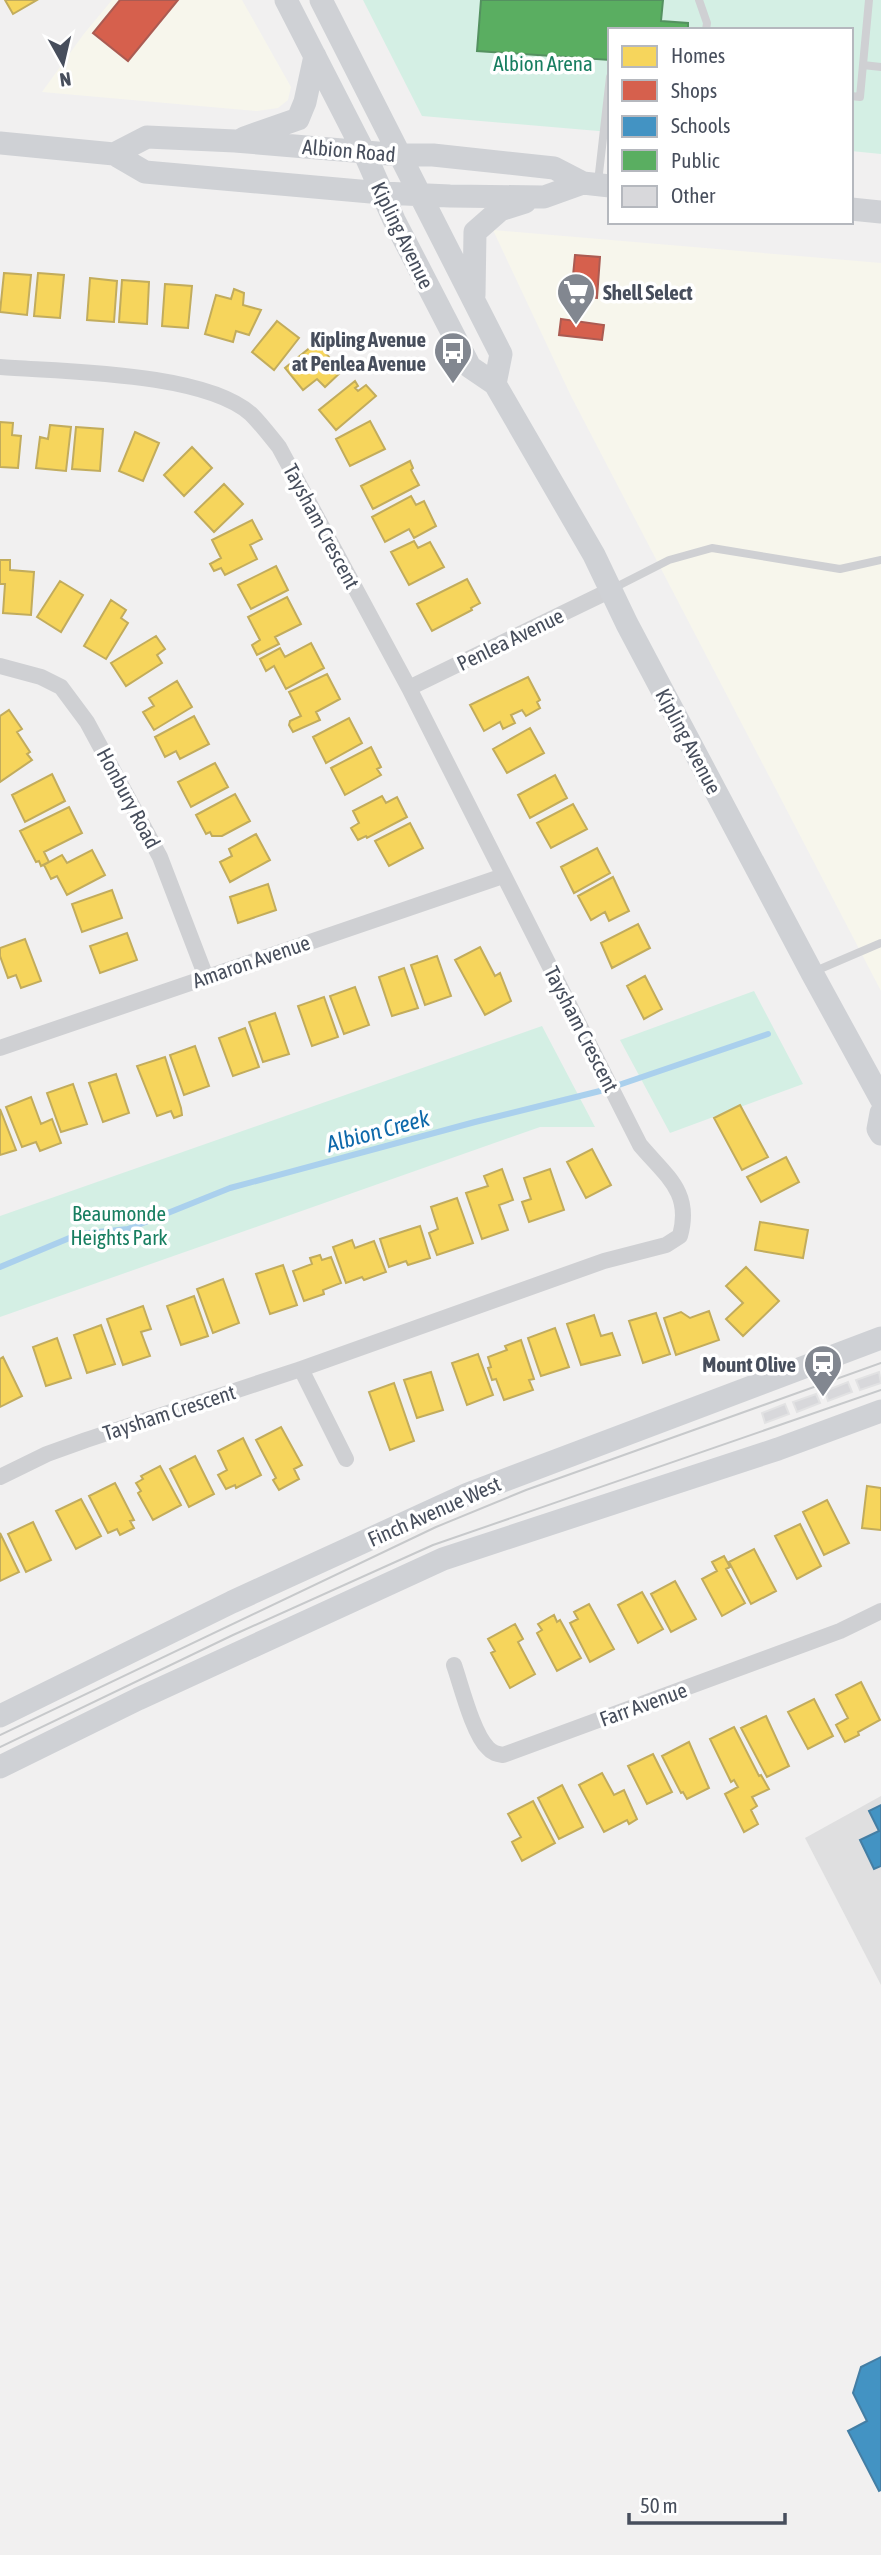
<svg xmlns="http://www.w3.org/2000/svg" width="881" height="2555" viewBox="0 0 881 2555" font-family="'Asap Condensed',sans-serif">
	<rect width="100%" height="100%" fill="#f1f0f0"/>
	<!-- commercial -->
	<path fill="#f7f6ec" d="M112,0H242L291,87L288,100L278,108L257,111L42,92L83,35Z
		M493,230L881,263V991L571,396Z"/>
	<!-- education -->
	<path fill="#dfdfe0" d="M881,1796V1985L805,1838Z"/>
	<!-- green -->
	<path fill="#d4efe4" d="M363,0H881V154L851,151V30H610V132L422,116Z
		M754,991L803,1084L670,1133L620,1040Z
		M542,1026L595,1127H540L0,1317V1216Z"/>
	<!-- homes -->
	<path fill="#f6d55c" stroke="#c2ac5c" stroke-width="2" d="M5,0H37L13,14Z
		M4,273L31,275L27,315L0,312Z
		M38,273L64,275L60,318L34,316Z
		M90,278L117,281L114,322L87,320Z
		M122,280L149,282L147,324L119,322Z
		M165,284L192,286L188,328L162,326Z
		M234,289L244,293L243,305L261,310L249,335L236,331L233,342L205,334L216,295L231,299Z
		M277,321L299,338L274,370L252,352Z
		M317,342L341,372L325,387L317,379L303,390L285,368Z
		M355,381L358,386L355,388L358,391L366,385L376,396L336,430L319,410Z
		M370,421L385,449L350,466L336,439Z
		M0,422L13,423L12,435L21,436L18,468L0,467Z
		M50,425L71,427L66,471L36,468L40,437L48,439Z
		M76,427L103,429L100,471L72,469Z
		M135,432L159,443L143,481L119,471Z
		M192,447L212,468L184,496L164,475Z
		M410,461L413,468L411,470L419,485L373,509L361,486Z
		M224,484L243,504L214,532L195,512Z
		M411,496L416,505L424,501L436,526L414,538L409,529L385,542L372,517Z
		M252,520L262,539L250,545L257,559L225,575L221,568L214,571L210,564L221,558L212,540Z
		M414,541L418,548L430,542L444,567L409,585L391,552Z
		M0,560H10V570L34,572L31,615L3,613L5,584H0Z
		M276,566L288,590L251,609L238,585Z
		M467,579L480,603L471,608L472,610L432,631L417,604Z
		M60,581L83,595L61,632L37,617Z
		M287,597L301,624L275,637L279,644L257,655L252,645L260,640L248,617Z
		M111,600L126,610L121,618L128,623L106,659L84,646Z
		M156,636L165,649L157,655L162,663L126,686L111,663Z
		M311,643L324,668L286,689L274,666L266,671L260,659L280,648L285,657Z
		M327,674L340,699L316,712L320,720L293,732L289,725L290,721L301,716L289,692Z
		M528,677L540,700L537,702L540,708L526,716L522,710L511,715L515,723L503,729L500,722L484,731L470,705Z
		M177,681L192,707L154,730L143,712L154,706L149,698Z
		M9,710L22,729L17,732L30,752L27,754L32,760L0,782V716Z
		M194,716L209,744L180,759L176,751L165,757L155,737Z
		M349,718L362,743L326,763L313,737Z
		M530,728L544,753L507,773L493,749Z
		M371,747L381,767L377,769L381,775L345,795L331,768Z
		M215,763L228,787L191,807L178,782Z
		M52,774L65,801L25,822L12,795Z
		M555,775L567,798L530,818L518,795Z
		M235,794L250,821L222,836H212L210,832L206,834L196,815Z
		M382,796L386,803L397,797L407,817L367,838L366,836L358,840L351,828L359,823L353,811Z
		M573,804L587,829L551,848L537,823Z
		M69,807L82,833L44,852L49,862L41,866L39,861L36,862L20,831Z
		M410,823L423,848L389,866L375,841Z
		M256,834L270,860L230,882L220,862L232,856L229,849Z
		M597,848L610,873L574,893L561,867Z
		M92,850L105,875L67,895L57,876L51,879L44,865L62,855L67,863Z
		M613,877L629,911L609,921L605,912L591,920L578,896Z
		M268,884L276,910L238,923L230,897Z
		M112,890L122,918L82,932L72,904Z
		M638,924L650,948L612,968L601,943Z
		M127,933L137,960L100,973L90,946Z
		M25,939L41,981L21,988L16,975L8,978L0,956V948Z
		M480,947L495,976L500,973L511,1001L485,1015L455,960Z
		M437,956L451,996L425,1005L411,965Z
		M404,968L418,1008L392,1016L379,977Z
		M645,976L662,1009L644,1019L627,986Z
		M355,987L369,1025L344,1034L330,996Z
		M324,997L338,1037L312,1046L298,1006Z
		M275,1013L289,1054L263,1062L249,1022Z
		M245,1028L259,1067L233,1076L219,1038Z
		M195,1046L209,1086L184,1095L170,1055Z
		M165,1057L181,1108L182,1115L174,1118L171,1111L157,1116L137,1066Z
		M116,1074L129,1113L103,1122L89,1083Z
		M73,1084L87,1124L61,1132L47,1093Z
		M31,1097L41,1124L52,1119L61,1143L40,1151L36,1142L22,1147L6,1107Z
		M740,1105L768,1157L742,1170L714,1118Z
		M0,1109L16,1150L0,1155Z
		M592,1149L611,1185L586,1198L567,1162Z
		M786,1157L799,1182L761,1202L747,1177Z
		M502,1169L513,1200L499,1205L508,1230L482,1239L466,1193L488,1186L484,1176Z
		M550,1169L564,1210L529,1222L522,1202L531,1199L524,1178Z
		M457,1198L473,1243L437,1255L429,1233L438,1229L431,1207Z
		M760,1222L808,1230L803,1258L755,1250Z
		M420,1226L430,1258L408,1265L406,1261L389,1267L380,1239Z
		M352,1240L355,1248L374,1241L386,1272L364,1280L362,1277L346,1283L333,1247Z
		M320,1255L322,1260L331,1257L341,1283L323,1290L324,1294L304,1301L293,1271L312,1264L310,1258Z
		M283,1265L297,1305L270,1314L256,1274Z
		M746,1267L779,1301L743,1336L726,1319L743,1303L726,1286Z
		M223,1279L239,1323L213,1333L197,1289Z
		M194,1296L208,1336L181,1345L167,1306Z
		M143,1306L151,1329L141,1332L150,1356L123,1365L107,1319Z
		M709,1311L719,1340L676,1355L664,1318L681,1312L690,1318Z
		M656,1313L670,1354L643,1363L629,1321Z
		M594,1315L601,1336L612,1333L620,1355L581,1365L567,1324Z
		M101,1325L115,1364L87,1373L74,1335Z
		M555,1328L569,1367L541,1376L528,1338Z
		M57,1338L71,1378L46,1386L33,1347Z
		M521,1340L534,1379L529,1380L533,1390L504,1400L496,1379L492,1380L488,1368L491,1367L488,1357L507,1350L505,1346Z
		M478,1354L493,1395L467,1405L452,1363Z
		M3,1357L22,1396L0,1407V1359Z
		M431,1372L443,1410L417,1418L404,1380Z
		M394,1383L414,1441L390,1450L369,1392Z
		M281,1427L302,1465L294,1469L299,1479L279,1490L273,1480L276,1478L256,1440Z
		M243,1438L261,1475L236,1488L235,1485L226,1489L218,1475L227,1470L218,1451Z
		M195,1456L214,1494L189,1507L170,1469Z
		M160,1466L181,1505L153,1520L138,1493L141,1491L136,1483L143,1479L141,1476Z
		M115,1483L134,1520L130,1521L134,1528L120,1535L117,1529L108,1533L89,1496Z
		M867,1486L881,1488V1530L862,1528Z
		M81,1499L101,1536L76,1549L56,1511Z
		M827,1500L849,1543L824,1555L803,1512Z
		M33,1522L51,1560L26,1572L8,1534Z
		M800,1524L821,1566L797,1579L775,1536Z
		M0,1533L19,1572L0,1581Z
		M754,1549L776,1591L751,1604L729,1562Z
		M724,1556L730,1567L726,1569L745,1603L722,1616L702,1579L717,1571L712,1562Z
		M675,1581L696,1619L671,1632L651,1594Z
		M642,1592L663,1629L638,1643L618,1605Z
		M589,1604L614,1649L590,1662L570,1623L578,1619L574,1612Z
		M554,1615L557,1622L560,1620L581,1658L557,1671L537,1633L542,1630L538,1624Z
		M515,1624L523,1639L518,1642L535,1674L510,1688L491,1653L495,1651L488,1639Z
		M861,1682L880,1720L858,1732L859,1735L845,1742L836,1725L848,1718L836,1695Z
		M814,1699L833,1736L808,1749L788,1712Z
		M766,1716L789,1766L767,1777L741,1728Z
		M734,1727L759,1776L761,1775L769,1789L752,1797L757,1806L751,1810L758,1824L744,1832L725,1794L738,1787L734,1780L731,1782L710,1739Z
		M689,1742L709,1788L687,1799L683,1792L681,1793L662,1756Z
		M653,1754L672,1792L647,1804L628,1766Z
		M602,1773L614,1795L624,1790L637,1819L629,1824L627,1820L604,1832L579,1785Z
		M562,1785L583,1827L559,1839L538,1798Z
		M533,1801L555,1843L522,1861L512,1842L521,1837L508,1814Z"/>
	<!-- shops -->
	<path fill="#d6604d" stroke="#ab5b52" stroke-width="2" d="M120,0H178L128,61L93,33Z
		M575,255L600,257L597,298L571,296Z
		M561,319L604,325L602,340L559,335Z"/>
	<!-- schools -->
	<path fill="#4393c3" stroke="#447ea4" stroke-width="2" d="M881,1805V1866L874,1869L860,1840L879,1831L869,1811Z
		M881,2357V2490L879,2491L848,2431L867,2421L853,2393L861,2367Z"/>
	<!-- public -->
	<path fill="#5aae61" stroke="#549160" stroke-width="2" d="M481,0H663L661,21L688,23V30H610V60L477,51Z"/>
	<g fill="none" stroke-linecap="round" stroke-linejoin="round">
		<!-- stream -->
		<path stroke="#aad0ed" stroke-width="6" d="M0,1267L79,1234L128,1229L230,1188L475,1122L604,1090L768,1034"/>
	</g>
	<!-- building -->
	<path fill="#d8d8db" stroke="#e2e2e3" stroke-width="2" d="M879,1372L881,1383L860,1390L856,1380Z
		M848,1382L852,1392L828,1401L825,1391Z
		M816,1394L820,1403L797,1412L793,1402Z
		M785,1404L789,1414L765,1423L762,1413Z"/>
	<g fill="none" stroke-linecap="round" stroke-linejoin="round">
		<!-- service -->
		<path stroke="#cfd0d3" stroke-width="8" d="M699,0L707,23L706,30
			M863,65L881,67
			M851,96L860,97L869,0
			M598,182L610,77
			M612,589L669,560L712,548L840,569L881,560
			M813,972L881,943"/>
		<!-- minor -->
		<path stroke="#cfd0d3" stroke-width="16" d="M0,367C64,372 204,372 251,414C261,424 270,436 279,447L409,688L640,1145C667,1177 692,1192 680,1236L666,1245L604,1261L301,1369L86,1440L47,1454L0,1477
			M0,666L41,677L61,687L87,722L160,857L206,977
			M409,688L611,590
			M0,1048L503,876
			M301,1369L346,1459
			M454,1665C461,1685 473,1734 488,1748C492,1753 497,1754 503,1755L840,1631L881,1611"/>
		<!-- secondary -->
		<path stroke="#cfd1d5" stroke-width="23" d="M286,0L364,152L394,220L470,367L495,384L594,555L627,624L812,973L881,1099
			M321,0L501,354L495,384
			M244,138L298,119L305,102L315,56
			M0,143L114,154L145,172L382,193L450,196L544,197L583,183
			M114,154L147,137L235,141L401,155H433L554,168L583,183L610,186
			M851,209L881,212
			M474,295L475,232L500,210L525,202
			M881,1113L878,1129L881,1134
			M0,1716L232,1602L468,1494L881,1338
			M0,1767L138,1699L443,1559L778,1449L881,1411"/>
		<!-- tram -->
		<path stroke="#c7c9cb" stroke-width="2" d="M0,1735L436,1527L526,1490L881,1363
			M0,1747L233,1635L433,1545L881,1390"/>
	</g>
	<!-- icons -->
	<defs>
		<symbol id="supermarket-pin" viewBox="-11 -11 22 30"><path d="M0 17L-7.5 6A9.5 9.5 0 1 1 7.5 6Z" fill="#828790" stroke="#fff"/><path d="M-6-5.5h2.5l.6 2H6L4.5 2H-2.5L-4.4-4H-6ZM-1.5 3.2a1.3 1.3 0 1 0 .1 0ZM3 3.2a1.3 1.3 0 1 0 .1 0Z" fill="#fff"/></symbol>
		<symbol id="bus-pin" viewBox="-11 -11 22 30"><path d="M0 17L-7.5 6A9.5 9.5 0 1 1 7.5 6Z" fill="#828790" stroke="#fff"/><path d="M-5-6H5V4H4V6H2V4H-2V6H-4V4H-5ZM-3.5-4V0h7V-4ZM-3.5 1.2v1.5H-2V1.2ZM2 1.2v1.5H3.5V1.2Z" fill="#fff"/></symbol>
		<symbol id="station-pin" viewBox="-11 -11 22 30"><path d="M0 17L-7.5 6A9.5 9.5 0 1 1 7.5 6Z" fill="#828790" stroke="#fff"/><path d="M-3-6H3Q5-6 5-4V2Q5 4 3 4L4.5 6H3L1.5 4h-3L-3 6H-4.5L-3 4Q-5 4-5 2V-4Q-5-6-3-6ZM-3.5-4v3h7v-3ZM-3.5 1v1.5H-2V1ZM2 1v1.5H3.5V1Z" fill="#fff"/></symbol>
	</defs>
	<g fill-rule="evenodd">
		<use href="#supermarket-pin" x="554" y="270" width="44" height="60"/>
		<use href="#bus-pin" x="431" y="329" width="44" height="60"/>
		<use href="#station-pin" x="801" y="1342" width="44" height="60"/>
	</g>
	<g text-anchor="middle" dominant-baseline="central" stroke-width="7" stroke-linejoin="round" paint-order="stroke">
		<!-- park labels -->
		<g font-size="21" fill="#177e60" stroke="#fff">
			<text x="543" y="63">Albion Arena</text>
			<text x="119" y="1213">Beaumonde<tspan x="119" dy="24">Heights Park</tspan></text>
		</g>
		<!-- street labels -->
		<g font-size="21" fill="#474e5c" stroke="#fff">
			<text transform="translate(349 150) rotate(5)">Albion Road</text>
			<text transform="translate(403 235) rotate(64)">Kipling Avenue</text>
			<text transform="translate(322 526) rotate(62)">Taysham Crescent</text>
			<text transform="translate(510 639) rotate(-26)">Penlea Avenue</text>
			<text transform="translate(689 741) rotate(62)">Kipling Avenue</text>
			<text transform="translate(129 798) rotate(62)">Honbury Road</text>
			<text transform="translate(251 961) rotate(-19)">Amaron Avenue</text>
			<text transform="translate(582 1029) rotate(63)">Taysham Crescent</text>
			<text transform="translate(169 1412) rotate(-18)">Taysham Crescent</text>
			<text transform="translate(434 1511) rotate(-24)">Finch Avenue West</text>
			<text transform="translate(643 1704) rotate(-20)">Farr Avenue</text>
		</g>
		<!-- poi labels -->
		<g font-size="21" font-weight="bold" fill="#474e5c" stroke="#fff" text-anchor="end">
			<text x="603" y="292" text-anchor="start">Shell Select</text>
			<text x="426" y="339">Kipling Avenue<tspan x="426" dy="24">at Penlea Avenue</tspan></text>
			<text x="796" y="1364">Mount Olive</text>
		</g>
		<!-- water labels -->
		<g font-size="23" font-style="italic" fill="#0d68aa" stroke="#fff">
			<text transform="translate(378 1131) rotate(-15)">Albion Creek</text>
		</g>
	</g>
	<!-- legend -->
	<rect x="608" y="28" width="245" height="196" fill="#ffffff" stroke="#b5b8be" stroke-width="2"/>
	<rect x="622" y="46" width="35" height="21" fill="#f6d55c" stroke="#b5b8be" stroke-width="2"/>
	<text x="671" y="63" font-size="21" fill="#474e5c">Homes</text>
	<rect x="622" y="80" width="35" height="21" fill="#d6604d" stroke="#b5b8be" stroke-width="2"/>
	<text x="671" y="98" font-size="21" fill="#474e5c">Shops</text>
	<rect x="622" y="116" width="35" height="21" fill="#4393c3" stroke="#b5b8be" stroke-width="2"/>
	<text x="671" y="133" font-size="21" fill="#474e5c">Schools</text>
	<rect x="622" y="150" width="35" height="21" fill="#5aae61" stroke="#b5b8be" stroke-width="2"/>
	<text x="671" y="168" font-size="21" fill="#474e5c">Public</text>
	<rect x="622" y="186" width="35" height="21" fill="#d8d8db" stroke="#b5b8be" stroke-width="2"/>
	<text x="671" y="203" font-size="21" fill="#474e5c">Other</text>
	<!-- north arrow -->
	<g transform="translate(63 63) rotate(172)" stroke="#ffffff" stroke-width="5" paint-order="stroke">
	<path d="M0-5L12 26L0 18L-12 26Z" fill="#474e5c"/>
	<text y="-10" font-size="19" font-weight="bold" text-anchor="middle" fill="#474e5c">N</text>
	</g>
	<!-- scale -->
	<path d="M629 2513v10h156v-10" fill="none" stroke="#474e5c" stroke-width="3.5"/>
	<text x="640" y="2513" font-size="21" fill="#474e5c" stroke="#ffffff" stroke-width="5" paint-order="stroke">50 m</text>
</svg>
